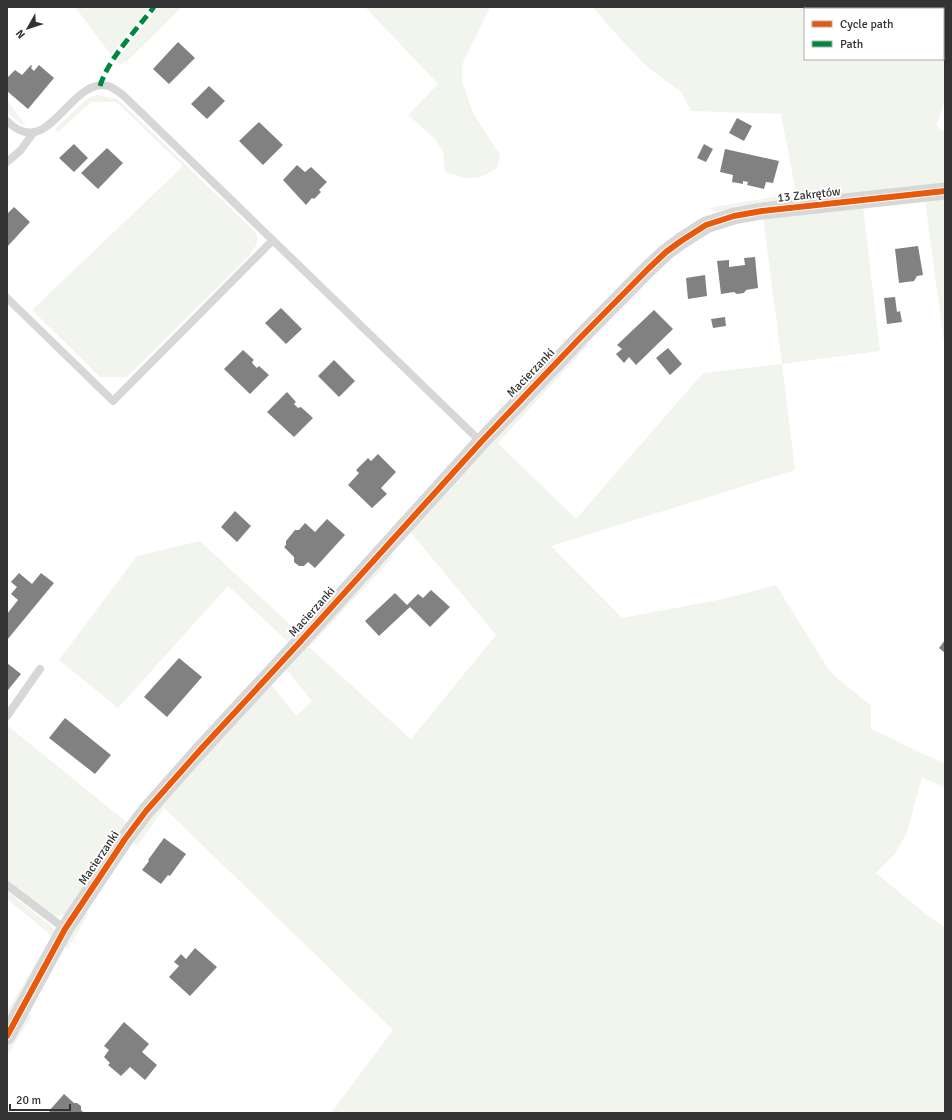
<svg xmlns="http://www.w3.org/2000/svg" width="952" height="1120" viewBox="0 0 952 1120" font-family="Signika,sans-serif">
	<rect width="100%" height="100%" fill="#fff"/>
	<!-- green -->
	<path fill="#f1f5ed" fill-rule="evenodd" d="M75,7H149L111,55Z
		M159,7H182L126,62L120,65L116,61Z
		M365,7H490L462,65V81L473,113L500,155L497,168C473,183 470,179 445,172L443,152L435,139L408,115L438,84Z
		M593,7H945V101L936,126L945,132V185L733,210L714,211L708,208L796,193L781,114L691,111L681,92L646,66L606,23ZM805,9H943V59H805Z
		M97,95L116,99L122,103L255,232C260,242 255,248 249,256L127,377H100L32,310L183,166L116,102H91L58,132L55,129L88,98Z
		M7,100L26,126L17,121L7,112Z
		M945,198V343H944L925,200Z
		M863,207L880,351L782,364L795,470L551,546L622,618L723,599L776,585L830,672L871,706V729L945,764V788L922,777L907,832L895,854L876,873L927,915L945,928V1113H331L393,1030L164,808L138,845L130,842L270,683L296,716L312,701L285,668L389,554L393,557L309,647L411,739L496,635L408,529L584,342L589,344L498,443L576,519L703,373L782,364L763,217Z
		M200,541L297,631L287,641L228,586L118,708L59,660L137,556Z
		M8,726L130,825L68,913C63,915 58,917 53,915C40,911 18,889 7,880V728Z
		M7,891L51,926L54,930L55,938L7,1024V1012L52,936L7,899Z
		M85,913H89L67,950L64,944Z
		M25,1013L32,1015L9,1053L7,1051V1046Z"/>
	<!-- building -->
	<path fill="#818181" d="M178,42L195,58L169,84L153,69Z
		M31,65L32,66L31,68L34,71L39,65L54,78L28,109L7,91V78L15,70L22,75Z
		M209,86L225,101L207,119L191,104Z
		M737,118L752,126L744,141L729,133Z
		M259,122L283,145L263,165L239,141Z
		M74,144L88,158L74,172L59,158Z
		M704,144L713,149L706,162L697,158Z
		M107,148L123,163L98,189L81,173Z
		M725,149L779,161L773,183L766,182L764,189L747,185L748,182L743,181V184L732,182L733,175L720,172Z
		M297,165L305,172L311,167L327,182L319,190L321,192L314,199L312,198L306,205L283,180Z
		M14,207L30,222L7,247V214Z
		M918,246L923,275L917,276L914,281L899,283L895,249Z
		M755,257L758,288L746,290L744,293L737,294L734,292L721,294L717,261L729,260V267L745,265L744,258Z
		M705,275L707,296L688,299L686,278Z
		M895,297L897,312L900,311L902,322L887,324L884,298Z
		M281,308L302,329L286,344L265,323Z
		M654,310L673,329L636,365L629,357L624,363L616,354L622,349L617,345Z
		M725,317L726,326L713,328L711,319Z
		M668,348L682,364L670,375L656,358Z
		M243,350L254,360L252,362L253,364L257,368L259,366L269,375L250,394L224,369Z
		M334,360L355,381L339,397L318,376Z
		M287,392L296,402L294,404L298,408L301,407L313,418L294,437L267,412Z
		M378,454L396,472L381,488L387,494L372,508L348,485L359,473L356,470L368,458L371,461Z
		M235,511L251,526L237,542L221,527Z
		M327,519L345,535L315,568L308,562L304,566H299L294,562V557L284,547L286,545V541L295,530H299L305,523L315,532Z
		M19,573L32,584L41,573L54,583L7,640V614L18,600L11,594L17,587L11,582Z
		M431,590L450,607L430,627L410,607L379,636L365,621L395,593L407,605L418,594L423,598Z
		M945,640V653L939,648Z
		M179,658L202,677L167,717L144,697Z
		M7,663L21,674L8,690L7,689Z
		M65,718L111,755L95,774L49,738Z
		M164,838L186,854L170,876L168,875L161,884L142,870L149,861L148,860Z
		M195,948L217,967L190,996L169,977L179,966L174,962L181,954L186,959Z
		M124,1022L149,1044L142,1052L157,1065L145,1080L130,1067L121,1076L108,1065L110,1063L104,1057L109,1050L104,1046Z
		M64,1094L74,1103H77L81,1106V1110L84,1113H51L49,1111Z"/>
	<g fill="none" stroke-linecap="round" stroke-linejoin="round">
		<!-- lane -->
		<path stroke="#d7d7d7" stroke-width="8" d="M7,121C49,163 69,77 108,86C114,88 119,92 123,95L481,442
			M7,162L20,151L34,132
			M7,298L113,401L272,241
			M7,716L40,669
			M7,885L65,929"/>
		<!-- street -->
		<path stroke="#d7d7d7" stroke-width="17" d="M7,1036L65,929L125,839L146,811L201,749L300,642L481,442L579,339L648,269L666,252L681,241L706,225L734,216L762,211L945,191"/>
		<!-- quiet -->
		<path stroke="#00873e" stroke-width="5" stroke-dasharray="10 5" stroke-linecap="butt" d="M100,86C108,59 137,29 154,7"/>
		<defs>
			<path id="cycleway" d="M7,1036L65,929L125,839L146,811L201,749L300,642L481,442L579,339L648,269L666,252L681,241L706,225L734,216L762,211L945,191"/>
		</defs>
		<!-- cycleway casing -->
		<use href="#cycleway" stroke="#fff" stroke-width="8"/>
		<!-- cycleway -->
		<use href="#cycleway" stroke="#e8590c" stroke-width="6"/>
	</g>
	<g text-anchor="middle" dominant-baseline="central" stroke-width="4" stroke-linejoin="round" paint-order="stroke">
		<!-- street labels -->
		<g font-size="12" fill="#333" stroke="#fff">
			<text transform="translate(809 195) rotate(-6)">13 Zakrętów</text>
			<text transform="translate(531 373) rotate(-46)">Macierzanki</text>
			<text transform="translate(312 612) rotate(-48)">Macierzanki</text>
			<text transform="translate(99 858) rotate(-56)">Macierzanki</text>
		</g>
	</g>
	<!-- border -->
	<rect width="952" height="1120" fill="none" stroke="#333333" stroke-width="16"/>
	<!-- legend -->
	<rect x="804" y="8" width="140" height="52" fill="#ffffff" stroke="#adadad"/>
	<rect x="812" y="21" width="20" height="6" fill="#e8590c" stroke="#adadad"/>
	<text x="840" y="28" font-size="12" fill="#333333">Cycle path</text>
	<rect x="812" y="41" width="20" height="6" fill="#00873e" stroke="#adadad"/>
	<text x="840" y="48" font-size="12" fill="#333333">Path</text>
	<!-- north arrow -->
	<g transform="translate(28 28) rotate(231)" stroke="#ffffff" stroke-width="3" paint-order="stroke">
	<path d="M0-3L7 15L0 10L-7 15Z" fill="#333333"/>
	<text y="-6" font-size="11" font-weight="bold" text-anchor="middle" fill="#333333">N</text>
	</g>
	<!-- scale -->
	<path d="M10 1104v6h60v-6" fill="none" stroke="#333333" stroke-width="2"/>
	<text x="16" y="1104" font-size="12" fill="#333333" stroke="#ffffff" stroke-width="3" paint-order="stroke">20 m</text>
</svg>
